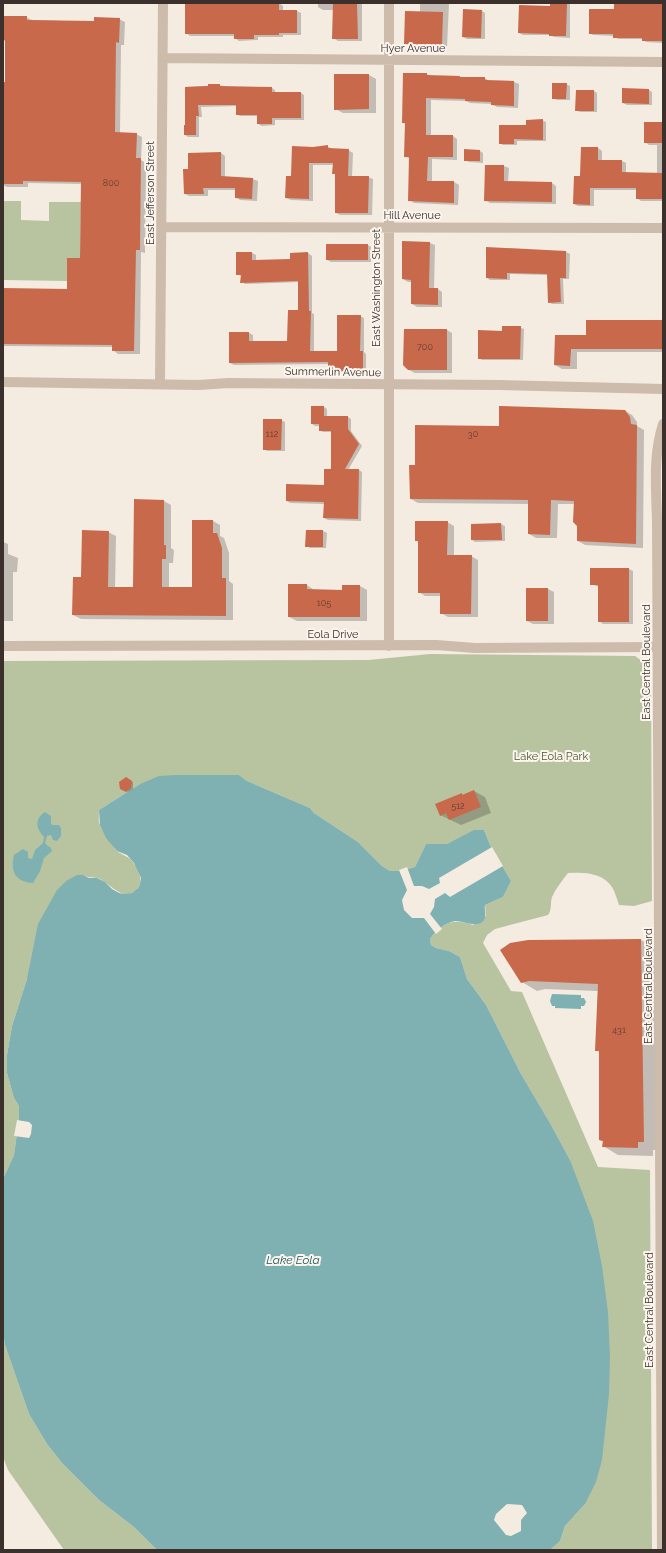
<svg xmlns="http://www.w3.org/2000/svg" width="666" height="1553" viewBox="0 0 666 1553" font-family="Raleway,sans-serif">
	<rect width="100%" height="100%" fill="#f4ebe1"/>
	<!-- green -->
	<path fill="#b8c4a0" d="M3,201H21V220L49,221V202H81L80,258H67V281L3,280Z
		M430,654L635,656L649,666L651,675L652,901L634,906L619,905C617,899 615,892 612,887C602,872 583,872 568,873C562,881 556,888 552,897C550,904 552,910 548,915L495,929L487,935L483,943L511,991L522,992L598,1167L650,1170L652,1550H550L560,1541L565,1526L585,1504L570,1160L550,1123L521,1074L486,1005L467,979L460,957L449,951L436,948L431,945L430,939C442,922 453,918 473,925L486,916L485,905L503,897L511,881L490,845L484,830L460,838L447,844H426L415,867L400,871H390L382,866L358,842L314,813L310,808L247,781L239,775L140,784L99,810C99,815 98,821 100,825C103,831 113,847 117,851C123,856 130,856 134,864C138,869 143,880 139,886C125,907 109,881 97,878C92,877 88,878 83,875L27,979L12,1026L7,1055V1073L14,1098L19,1106V1119L14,1155L3,1179V661L369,660Z
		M3,1332L5,1345L29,1414L47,1444L62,1463L99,1500L134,1527L157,1550H64L8,1470L3,1457Z"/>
	<!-- water -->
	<path fill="#7fb0b2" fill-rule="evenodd" d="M175,775H239L247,781L310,808L314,813L358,842L382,866L390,871H400L415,867L426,844H447L474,830H484L490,845L511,881L503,897L485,905C484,909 486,913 485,917C482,931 462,920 455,921C444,923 436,930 430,939L431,945L436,948L449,951L460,957L467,979L486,1005L521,1074L550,1123L570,1160L593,1221L602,1266L608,1312L610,1357L609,1394L602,1460L596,1482L585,1504L565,1526L560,1541L550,1550H157L134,1527L99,1500L62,1463L47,1444L29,1414L5,1345L3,1332V1179L14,1155L19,1119V1106L14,1098L7,1073V1055L12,1026L27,979L38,924L57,890L66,881L77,875H83L89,878H97L105,882L112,889L119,893L125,894L132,893L138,888L140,884L141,878L134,863L127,855L117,851L106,838L100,825L99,810L140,784L159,776ZM507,1504L522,1505L527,1513L521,1520V1531L511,1536L506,1535L494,1520L496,1514Z
		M45,812L51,816V823L52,825H59L61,828V836L57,841L53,840L51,835L47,836L45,843L48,846L51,848L52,851L44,858L40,871L33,883C15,882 10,871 14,855L23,849L28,852V858L32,859L35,850L43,843L44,837C36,829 34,819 45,812Z
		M552,994L581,995V998H584L586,1002L584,1006H581V1009L555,1008V1006H552L550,1001Z"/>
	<!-- pier -->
	<path fill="#f4ebe1" d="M492,847L503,866L450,897L445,893L435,899L434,907L430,914L442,929L436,934L424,918H412L404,910L402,900L407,890L399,870L407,867L414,886H422L429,889L440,883L439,878Z
		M17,1120L29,1122L32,1125L31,1134L29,1138L14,1136Z"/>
	<!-- shadow -->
	<path fill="#0003" d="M186,3H279L283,6V11H297L301,13V35H283V37H258V40L239,41L235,38V36H190L186,33Z
		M318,3H362V41H338L333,38L334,10H323L318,7Z
		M420,3H449L447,47L411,46L405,43L420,12Z
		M551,3H570V38L554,37L550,35H523L519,33L551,7Z
		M615,3H663V43L646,42L643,39H618L614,36L593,35L590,33L615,10Z
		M482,11L485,13V39H467L463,37Z
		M3,17H26L32,20L95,22L119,19L125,22L124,45H121L120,133L136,134L142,137L141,160L146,163L145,253L141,252L140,354H118L113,350V347L3,346V289L68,290L81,259L82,184L28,183V187H7L3,185V164H5V122L3,120V83H6V42L3,40Z
		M426,74L430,76L460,77L462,78H485L489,81L514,82L519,84L518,108L497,107L492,104L470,103L466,101L431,100V136H453L457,139V160L432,159V182H454L459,185L458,205L414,203L410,200V159L405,156L406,124L403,123Z
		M335,75H369L376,79V113H343L335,109Z
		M566,84L570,86V100H557L553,98Z
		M220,85L223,87L272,88L275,90V93H301L304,95V120H275V125L262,126L258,124V116H240L237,114V106L201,107L202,117H199V137H188L185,135L186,126V87Z
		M623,89L649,90L652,92V105H627L623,103Z
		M594,91L597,93V112H580L576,110Z
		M542,120L546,122V141H517V145H503L500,143L527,126Z
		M663,123V201H641L637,198V190H594V206H578L574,204L581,177L598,148L602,151V161H622L626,163V173L657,174V145H649L645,142Z
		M327,146L332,149L348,150L353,153L352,177H368L373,179L372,215H340L336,213V174L334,165H313V201L291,200L286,198L292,177L313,148Z
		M480,151L483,153V163L469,162L465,160Z
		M221,153L225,156V177L253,179L258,181L257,201L240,200L236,197V190H208V196H189L185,194L189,170Z
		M486,166H504L509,168L508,182L552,183L556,186V204L490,203L485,200Z
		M430,243L435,245L434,289H438L442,292V307H417L412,304V282H408L403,279Z
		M368,245L371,247V262H331L327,260Z
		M487,248L566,252L570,254L569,279H563L564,304H552L549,302L548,275L510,274V280H490L487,278Z
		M252,253L256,255V261L291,260L308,253L312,256V313L314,314V352H338L360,316L364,318V352L366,354V372H333L329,370V364L234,365L230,363V333H249L253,335V342H288L299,311V282L245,284L242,282V276L237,274Z
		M663,321V352H577V369H562L555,365L556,336H587Z
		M521,328L524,329L523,360H482L479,358L503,332Z
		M447,330L452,333V373H415L409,370Z
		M324,407L327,409V417H348L351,419V431L362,446L348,470H359L362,472L361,521L328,520L324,518L325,504L290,503L287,501L325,486L332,470V432H323L320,430V426H315L312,424Z
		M625,411L632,415L637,422V426L644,430L643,548L585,545L578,541V526L574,504H558L557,538H536L529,534V504L418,503L411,499L416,466L500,427Z
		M281,420L285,422V451H267L264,449Z
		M164,501L171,505V548L174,550L173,563H169V588H193L213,521L220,525V536L224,538L229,553V581L233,584V620L81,619L73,615L82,578L108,532L116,536L115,588H134Z
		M447,522L454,526V556H471L478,560V617H448L441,613V596H425L419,592V542L416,541Z
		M501,524L505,526V541L475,542L472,540V525Z
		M307,531H323L327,533L326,548H310L306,546Z
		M3,542L8,544V554L18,558L17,572H13V621H3Z
		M629,569L633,571V624H603L599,621V587L591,584Z
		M307,585L314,590H343L360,586L367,590V621H297L289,617Z
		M527,589H548L554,592V624H533L527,621Z
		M126,779L133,782V789L128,792L122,789Z
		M474,791L485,797L491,813L461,825L440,815L462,794L464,796Z
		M641,940L656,948L659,1150H653V1156L618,1155L603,1146L604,1142L600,1140V1052L596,1050L598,991L545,989L537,991L522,982Z"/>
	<!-- building -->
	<path fill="#c8694b" d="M185,3H279V10H297V33H279V35H254V39H234V34H185Z
		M333,3H357L358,39H332Z
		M550,3H567L566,36H549V34L518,33L519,5L550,6Z
		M614,3H663V41H642V38H613V34H589V9H614Z
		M463,9L482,10L481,38L462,37Z
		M405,11L443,12L442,45L404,44Z
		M3,16H27V20L94,21V17L120,18L119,43L116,42L115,132L137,133L136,158H141L140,250H136L134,351H112V345L3,344V288L67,289V258H80L81,182L23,181V184H3L4,119H3V82H5V40H3Z
		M403,73H427V75L460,76V77H485V80L514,81V106L491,105V102L465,101V99L426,98V135H453V157H428L427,181H454V203L408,201L409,157H404L405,123H402Z
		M334,74H369V109L334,110Z
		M552,83H567L566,99H552Z
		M208,84H220V86L272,87V92H301V118H272V124H257V115H236V105H198L199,116H196V135H184V125H185V87L208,86Z
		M622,88L649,89V104L622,103Z
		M576,90H594V111H575Z
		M543,119V140L514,139V144H499V125H526V120Z
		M644,122H663V143H644Z
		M328,145V148L349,149L348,176H369L368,213H335V174H332L333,163H309V199L285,198L286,176H291L292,146L313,147Z
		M581,147H598V160H622V172L663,173V199H636V188H590V205L573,204L574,176H580Z
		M464,149L480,150V161H464Z
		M221,152V176L253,178L252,199L235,198V188H203L204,194H184L183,169H188V153Z
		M485,165H504V181L552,182V202L484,201Z
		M402,241L430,242L429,288H438V305L411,304V280L402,279Z
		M326,244H368V260H326Z
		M486,247L566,251V278H560L561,302L548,303L547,274L507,273V279L486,278Z
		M236,252H252V260L290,259V253L308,252L309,311H311L310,351H337V315H361L360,351H363V371H328V362L229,363V332H249V341H287L288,310H298V281L240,283L241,275H236Z
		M586,320H663V349H571L570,366L554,365L555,335H586Z
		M502,326H521L520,359H478V330L502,331Z
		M404,329H447V370H408L403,365Z
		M311,406H324V416H348V429L359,444L345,469H359L358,519L323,518L324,502L286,501V484L324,485V469H331V431H319V424H311Z
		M499,406L625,410L630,417L631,424L637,425L636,544L577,541V526L573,522L574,501L551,500L550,535L528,534V500L410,499L409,465H415V425L499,426Z
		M263,419H282L281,450H263Z
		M134,499L164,500V545H166V559H162V587H192V520H213V533H217L222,548V578H226V616L72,615L73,577H81L82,530L109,531L108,587H133Z
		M415,521H448L447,555H472L471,614H440V593H418V541H415Z
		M501,523L502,540H471V524Z
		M306,530H323V547H305Z
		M590,568H629V622H598V585H590Z
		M288,584H307V589L342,590V585H360V617H288Z
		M526,588H548V621H526Z
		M126,777L132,781L131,788L126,792L120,789L119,782Z
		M474,790L481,807L449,820L446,813L440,816L435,804L462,793V795Z
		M641,939L644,1142H638V1148L602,1147L603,1141L599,1140V1051H595L598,984L529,981L521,983L500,950L510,943L528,940Z"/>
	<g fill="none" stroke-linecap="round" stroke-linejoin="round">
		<!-- minor -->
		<path stroke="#cdbbac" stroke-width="10" d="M389,3V646
			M163,58L663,62
			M162,227L663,228
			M160,384L163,3
			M3,646L436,645L475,648L663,647"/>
		<!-- tertiary -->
		<path stroke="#cdbbac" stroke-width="10" d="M3,382L199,385L228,383L499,385L663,389
			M662,1550L657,520C656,487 653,455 663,424"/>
	</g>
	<g text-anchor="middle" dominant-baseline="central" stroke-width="4" stroke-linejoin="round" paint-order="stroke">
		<!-- number labels -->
		<g font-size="9" fill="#5e3e33">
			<text x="111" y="183">800</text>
			<text x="425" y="347">700</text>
			<text x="272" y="434">112</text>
			<text x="473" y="434">30</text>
			<text x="324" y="603">105</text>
			<text x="458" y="806">512</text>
			<text x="619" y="1030">431</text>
		</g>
		<!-- street labels -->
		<g font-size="11" fill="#3b302b" stroke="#fbf5ee">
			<text x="413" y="48">Hyer Avenue</text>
			<text transform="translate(150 193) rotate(-90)">East Jefferson Street</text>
			<text x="412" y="215">Hill Avenue</text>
			<text transform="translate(376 288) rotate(-90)">East Washington Street</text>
			<text transform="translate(333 372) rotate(1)">Summerlin Avenue</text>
			<text x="333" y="634">Eola Drive</text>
			<text transform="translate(646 662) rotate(-90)">East Central Boulevard</text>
			<text transform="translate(648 986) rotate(-90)">East Central Boulevard</text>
			<text transform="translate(649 1310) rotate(-90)">East Central Boulevard</text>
		</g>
		<!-- park labels -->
		<g font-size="11" fill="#4a5a2e" stroke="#fbf5ee">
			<text x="551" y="756">Lake Eola Park</text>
		</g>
		<!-- water labels -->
		<g font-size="12" font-style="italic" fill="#1f5a5e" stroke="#fbf5ee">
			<text x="293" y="1260">Lake Eola</text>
		</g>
	</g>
	<!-- border -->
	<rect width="666" height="1553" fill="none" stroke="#3b302b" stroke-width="8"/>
</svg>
